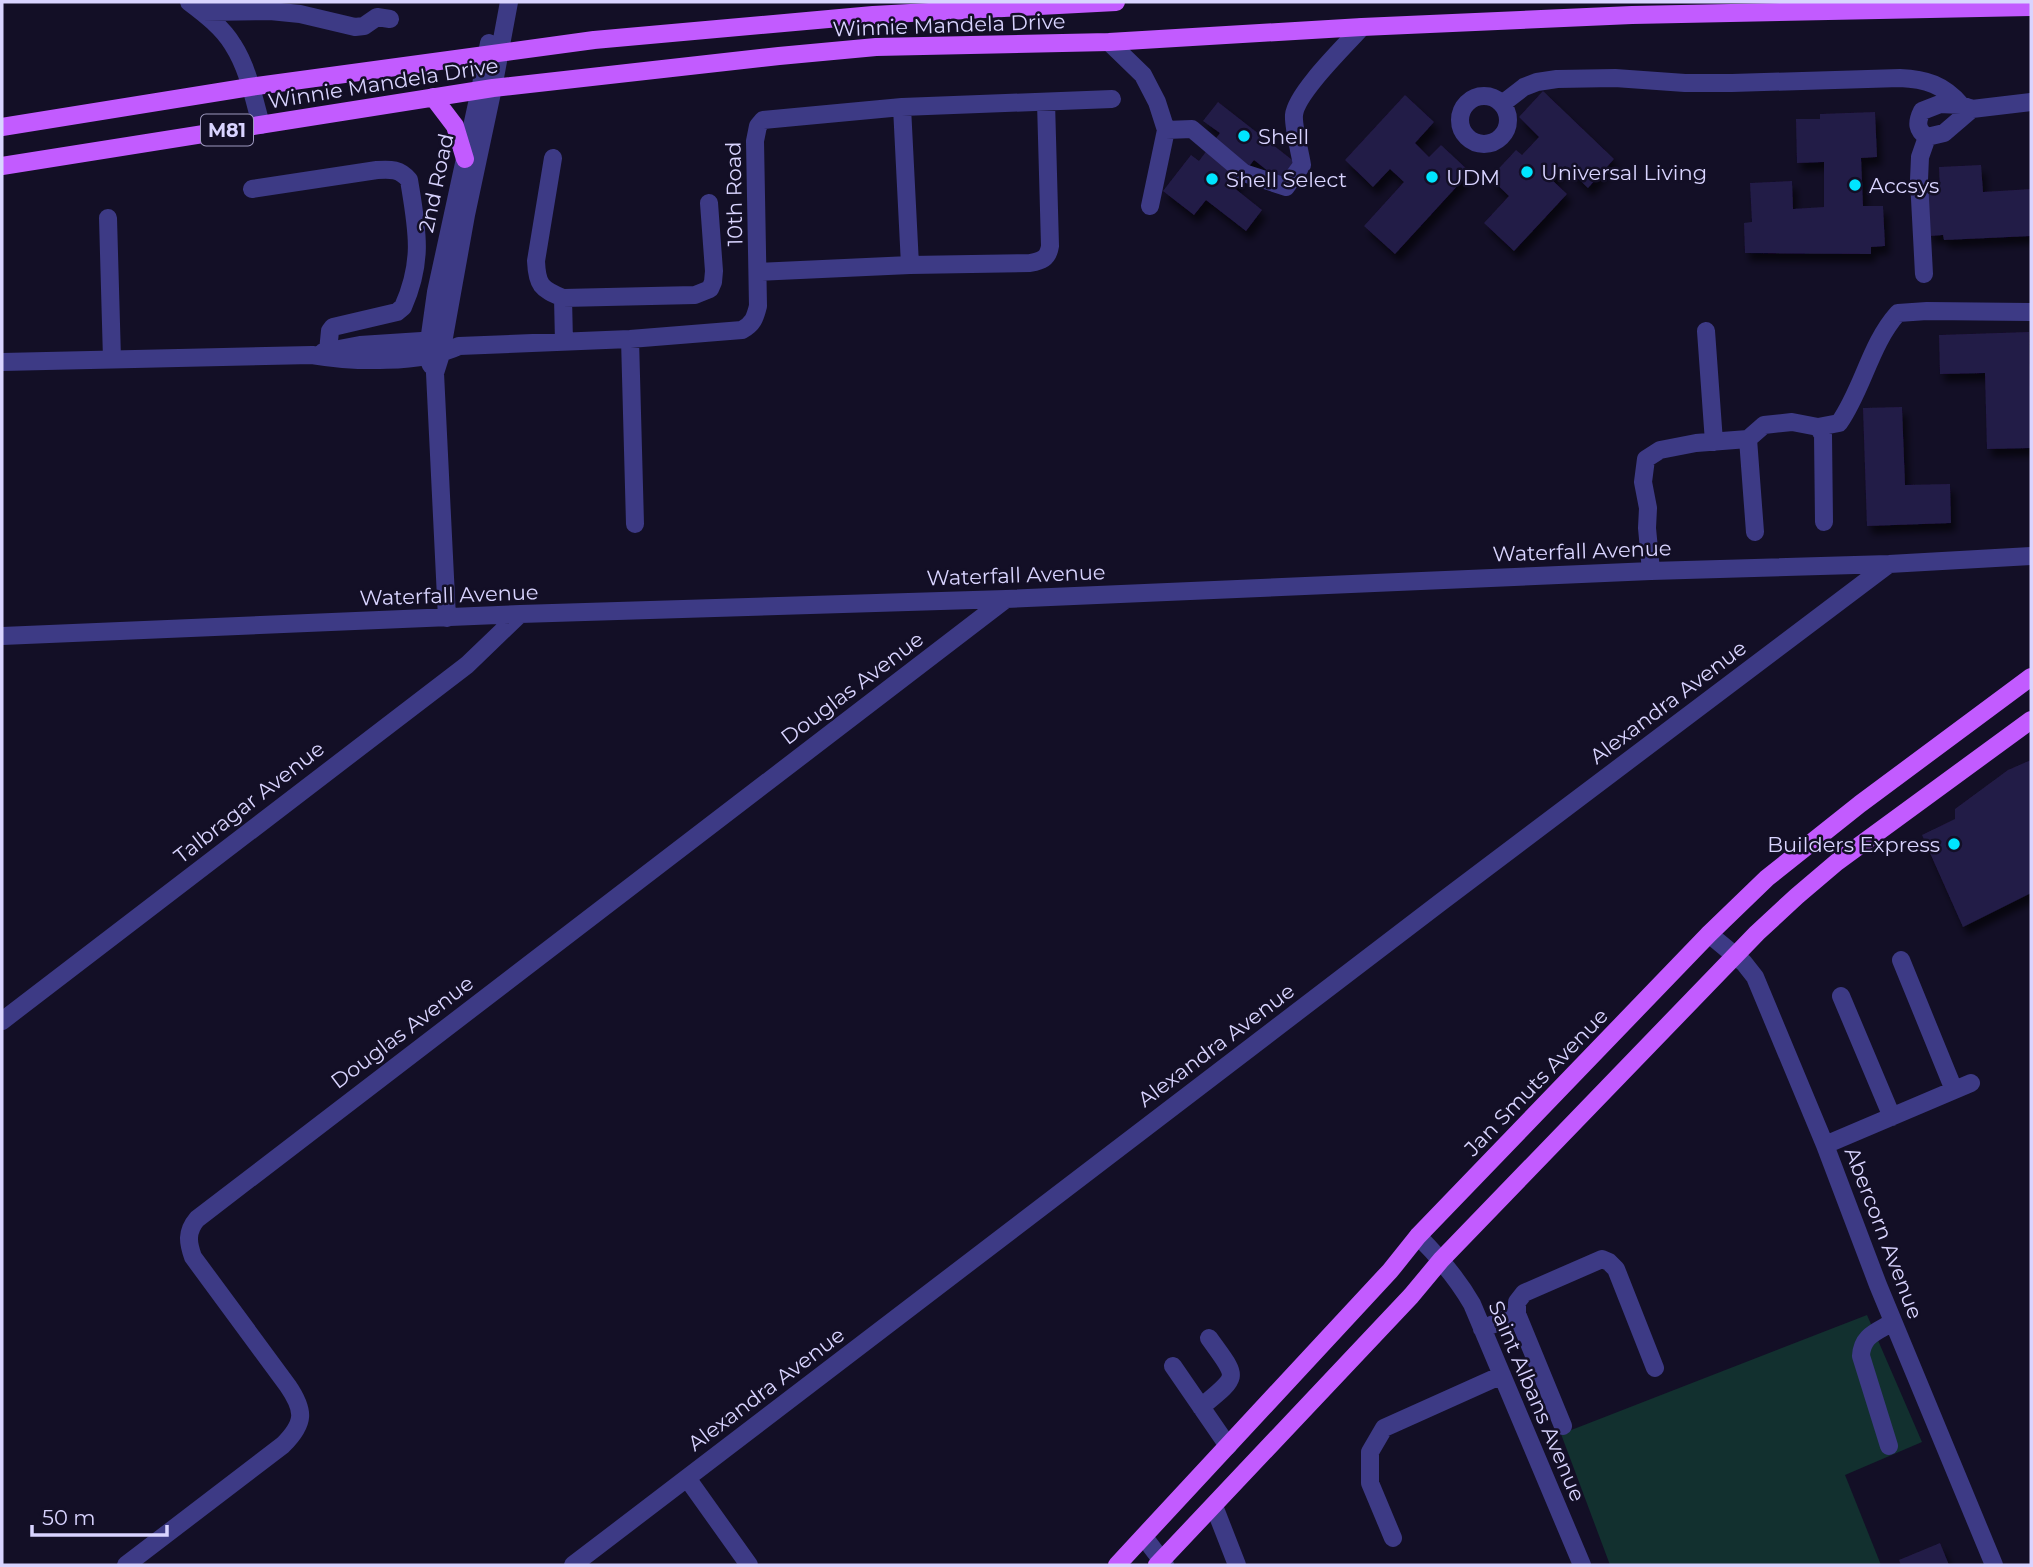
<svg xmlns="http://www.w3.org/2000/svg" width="2033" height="1567" viewBox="0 0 2033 1567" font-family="Montserrat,sans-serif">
	<defs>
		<filter id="shadow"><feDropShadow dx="4.5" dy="8" stdDeviation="3.5" flood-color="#0009"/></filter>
	</defs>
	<rect width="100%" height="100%" fill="#130f26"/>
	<!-- green -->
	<path fill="#12302f" d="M1867,1315L1922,1442L1845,1475L1881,1565H1610L1561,1434Z"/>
	<!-- building -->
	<path fill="#241b47" filter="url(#shadow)" d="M1543,91L1614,159L1588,188L1565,166L1552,180L1567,194L1514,251L1484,223L1509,196L1490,178L1516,150L1522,155L1539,137L1519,117Z
		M1405,95L1434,122L1415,143L1429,157L1441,145L1470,172L1395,254L1364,226L1404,182L1390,169L1373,187L1345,160Z
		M1218,102L1296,163L1282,182L1254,160L1233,187L1262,210L1246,231L1206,200L1194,215L1163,191L1191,155L1199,161L1220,133L1203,121Z
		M1875,112L1877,157L1861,158L1863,206H1883L1885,246L1871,247V254L1745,253L1744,223L1752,222L1750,183L1792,181L1793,209L1824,207V162L1797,163L1796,119H1820V114Z
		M1981,165L1983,192L2031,189V236L1944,240L1943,235L1929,236L1927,193L1940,192L1939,167Z
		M2029,332L2031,448L1987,449L1985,373L1940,374L1939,335Z
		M1902,407L1905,485L1950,484L1951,523L1867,526L1863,408Z
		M2031,760V893L1963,927L1922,835L1955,819V809L2008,770Z
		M1940,1543L1949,1565H1901L1899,1560Z"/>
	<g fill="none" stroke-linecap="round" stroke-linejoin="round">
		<!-- minor -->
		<path stroke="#3d3a85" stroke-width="18" d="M189,2C205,14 223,28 233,45C248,68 254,99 261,125
			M202,12L270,11L300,14L355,27L364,26L377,17L390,19
			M1109,42L1143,75L1157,102L1166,130L1192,129L1244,173L1286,187L1302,165C1300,152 1293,127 1294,115C1296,93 1346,45 1362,27
			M1460 120a24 24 0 1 1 48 0a24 24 0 1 1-48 0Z
			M1502,104L1524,87L1537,82L1557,79L1615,78L1685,83H1732L1900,78C1926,79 1944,85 1961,105
			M902,107L910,265
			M1972,109L1944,133L1927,137C1917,130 1916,123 1922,111L1940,104L1961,105L1972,109L2031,102
			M553,158L536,261C537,285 541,289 563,298L564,342
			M252,189L377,170C391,169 400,169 409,180C417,229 424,260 403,307L397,312L333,327L330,331L328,351
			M1150,206L1166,130
			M108,218L112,359
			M758,272L910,265L1030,263C1041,261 1048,259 1050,246L1046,102
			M1924,274L1919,180L1920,157L1927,137
			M563,298L695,295L710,289L713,282L714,271L709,203
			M1706,331L1714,442
			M630,339L635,524
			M323,352L360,345L437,340
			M2,362L312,355C354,362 420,364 459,346L630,339L742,330C753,324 755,318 758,306L755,141L758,126L763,120L902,107L1112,99
			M431,365L427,356L436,292L480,90L489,43
			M1818,427L1839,423C1863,389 1870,344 1898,313L1927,311L2031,312
			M1748,439L1755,532
			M1651,571L1647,528L1648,508L1643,482L1646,459L1660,450L1696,443L1748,439L1764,425L1792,422L1818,427L1823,435L1824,522
			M447,618L435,373L441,354L466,215L493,88L509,2
			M2,636L520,614L1006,599L1651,571L1889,564L2031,556
			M1709,934L1744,963L1755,977L1825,1145L1878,1285L1994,1565
			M1901,960L1954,1090
			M1841,996L1892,1117
			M2,1021L467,665L520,614
			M1825,1145L1971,1083
			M1418,1236C1439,1257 1457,1278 1472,1304L1582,1565
			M1517,1314V1302L1524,1293L1602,1259L1609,1262L1616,1269L1655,1368
			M1482,1329L1517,1314L1563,1426
			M1173,1366L1228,1446
			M1201,1407C1241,1374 1238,1379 1209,1338
			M1889,1446L1861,1356C1862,1335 1877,1332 1893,1322
			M687,1478L749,1565
			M1214,1506L1237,1565
			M1144,1537L1165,1565
			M1393,1538L1370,1483V1452L1384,1428L1502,1375
			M126,1565L283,1445C305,1423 305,1411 288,1386L193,1257C188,1243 186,1232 197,1219L1006,599
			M573,1565L1441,902L1889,564"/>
		<!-- major -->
		<path stroke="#c25bff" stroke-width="18" d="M433,97L455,126L465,159
			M2,127L250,87L594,40L873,15L1116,2
			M2,166L493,88L779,56L876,47L1109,42L1362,27L1632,15L2031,7
			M1117,1565L1390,1271L1418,1236L1709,934L1767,878L1860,804L2031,677
			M1157,1565L1411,1296L1441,1260L1757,933L1797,896L1837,862L2031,720"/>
	</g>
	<!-- markers -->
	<g fill="#00e5ff" stroke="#130f26" stroke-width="2.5">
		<circle cx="1244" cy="136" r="7"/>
		<circle cx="1527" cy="172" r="7"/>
		<circle cx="1432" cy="177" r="7"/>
		<circle cx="1212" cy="179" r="7"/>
		<circle cx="1855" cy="185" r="7"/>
		<circle cx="1954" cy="844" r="7"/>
	</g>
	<g text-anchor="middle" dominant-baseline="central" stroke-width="5" stroke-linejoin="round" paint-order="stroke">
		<!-- shield labels -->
		<rect fill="#130f26" stroke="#9e99be" stroke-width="2" x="201" y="114.5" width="52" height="31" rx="5"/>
		<g font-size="19" font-weight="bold" fill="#d9d4ff">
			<text x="227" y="130">M81</text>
		</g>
		<!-- street labels -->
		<g font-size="21" fill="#d9d4ff" stroke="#130f26">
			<text transform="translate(949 25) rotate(-2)">Winnie Mandela Drive</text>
			<text transform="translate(383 83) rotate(-9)">Winnie Mandela Drive</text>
			<text transform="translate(436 183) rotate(-78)">2nd Road</text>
			<text transform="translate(734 194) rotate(-91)">10th Road</text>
			<text transform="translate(1582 551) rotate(-2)">Waterfall Avenue</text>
			<text transform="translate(1016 575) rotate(-2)">Waterfall Avenue</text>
			<text transform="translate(449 595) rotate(-2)">Waterfall Avenue</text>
			<text transform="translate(852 688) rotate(-37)">Douglas Avenue</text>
			<text transform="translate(1668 702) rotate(-37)">Alexandra Avenue</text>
			<text transform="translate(249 802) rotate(-38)">Talbragar Avenue</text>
			<text transform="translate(402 1032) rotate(-37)">Douglas Avenue</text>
			<text transform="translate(1216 1045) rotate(-37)">Alexandra Avenue</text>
			<text transform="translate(1536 1082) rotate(-46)">Jan Smuts Avenue</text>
			<text transform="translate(1884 1233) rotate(69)">Abercorn Avenue</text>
			<text transform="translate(766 1389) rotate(-37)">Alexandra Avenue</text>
			<text transform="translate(1537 1401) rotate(67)">Saint Albans Avenue</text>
		</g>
		<!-- poi labels -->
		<g font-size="21" fill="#d9d4ff" stroke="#130f26" text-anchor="start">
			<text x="1258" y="136">Shell</text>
			<text x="1541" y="172">Universal Living</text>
			<text x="1446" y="177">UDM</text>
			<text x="1226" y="179">Shell Select</text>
			<text x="1869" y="185">Accsys</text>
			<text x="1940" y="844" text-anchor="end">Builders Express</text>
		</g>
	</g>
	<!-- border -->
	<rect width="2033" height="1567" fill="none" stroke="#d9d4ff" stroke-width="7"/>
	<!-- scale -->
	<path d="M32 1525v10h135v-10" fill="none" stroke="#d9d4ff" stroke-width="3.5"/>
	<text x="42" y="1525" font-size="21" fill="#d9d4ff" stroke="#130f26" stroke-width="5" paint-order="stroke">50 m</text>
</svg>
